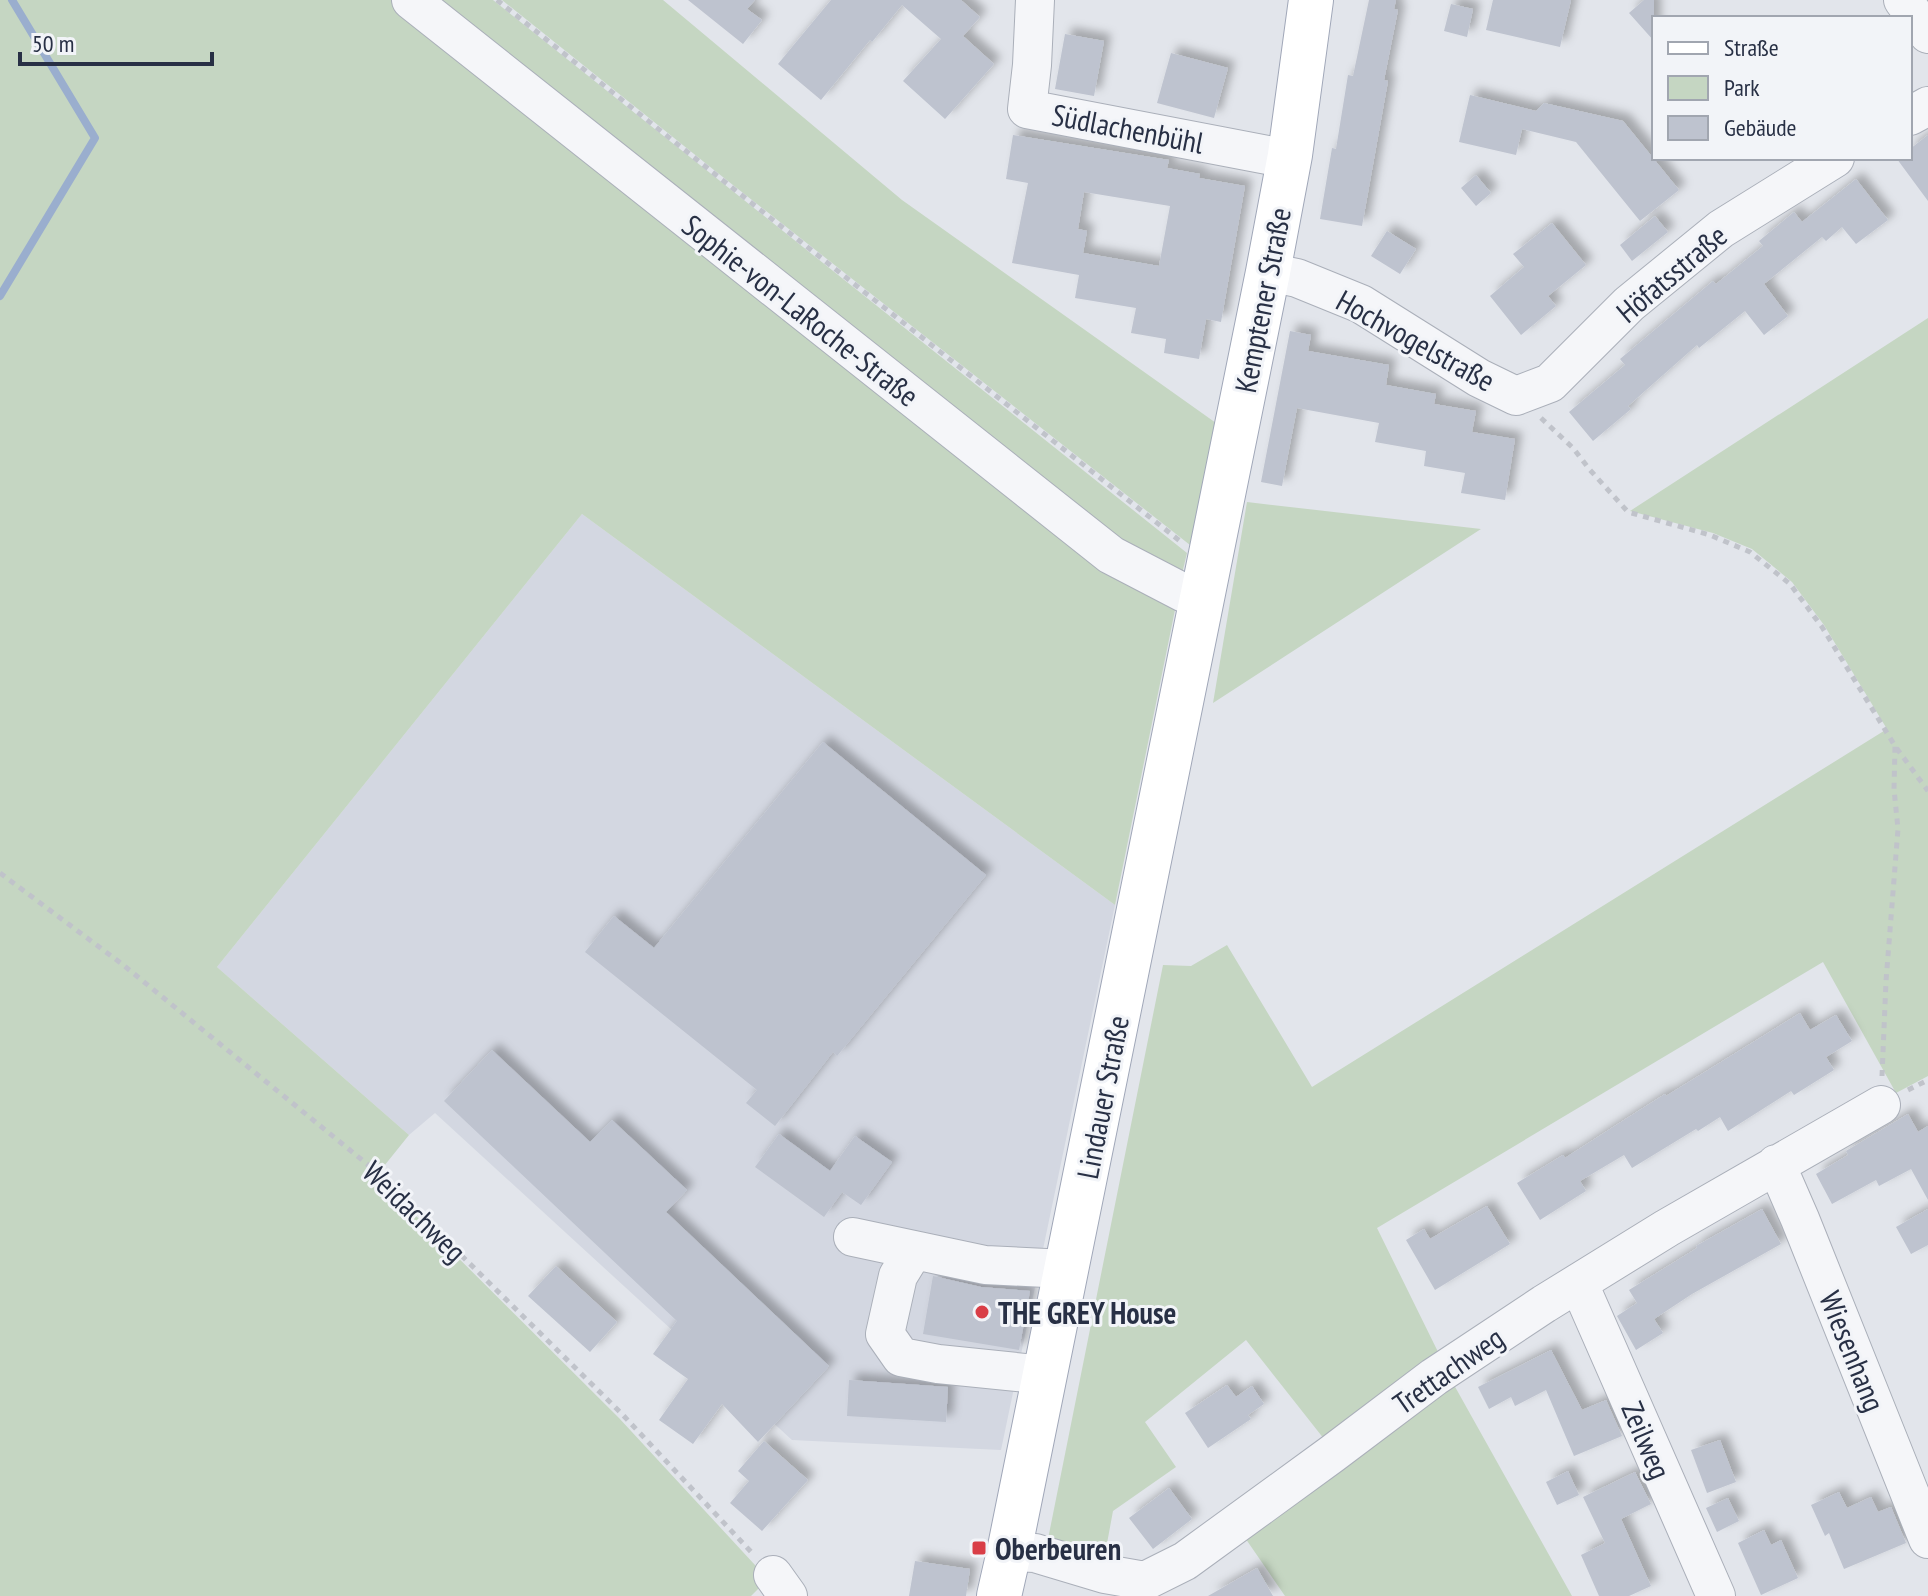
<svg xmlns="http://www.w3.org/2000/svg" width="1928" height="1596" viewBox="0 0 1928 1596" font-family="'PT Sans Narrow',sans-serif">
	<defs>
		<filter id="shadow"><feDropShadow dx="7" dy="-7" stdDeviation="4" flood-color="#0004"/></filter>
	</defs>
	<rect width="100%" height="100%" fill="#e2e5eb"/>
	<!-- built -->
	<path fill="#d3d7e1" d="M582,514L1115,905L1001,1450L792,1440L435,1113L409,1135L217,967Z"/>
	<!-- green -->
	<path fill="#c5d6c2" d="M0,0H392L717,259L1177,600L1115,905L582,514L217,967L409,1135L376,1176L619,1418L768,1579L751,1596H0Z
		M423,0H493L1187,553L1180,582L1115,550Z
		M502,0H663L902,200L1216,423L1190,545L714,170Z
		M1928,318V1076L1896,1093L1823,962L1377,1228L1442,1360L1328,1444L1246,1340L1145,1422L1176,1467L1113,1511L1103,1565L1045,1554L1163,965L1191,966L1227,945L1312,1087L1887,729L1824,625L1792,582L1752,549L1713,533L1630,511Z
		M1247,502L1481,529L1213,703Z
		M1449,1376L1572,1596H1285L1241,1532Z"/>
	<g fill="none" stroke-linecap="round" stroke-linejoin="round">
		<!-- stream -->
		<path stroke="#9aaece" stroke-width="8" d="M0,296L95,138L12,0"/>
	</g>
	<!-- building -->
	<path fill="#bec3cf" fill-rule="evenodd" filter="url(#shadow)" d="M688,0H755L747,9L762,20L743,44Z
		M831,0H961L980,17L963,36L994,64L945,119L903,81L941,39L902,5L872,42L870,40L821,100L778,64Z
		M1369,0H1396L1394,9L1398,10L1384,80L1388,81L1362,226L1320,219L1332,148L1336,149L1348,75L1353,76Z
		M1493,0H1571L1560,47L1486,30Z
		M1644,0H1654V41L1629,13Z
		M1451,4L1473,9L1467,37L1444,31Z
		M1065,34L1104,41L1094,96L1055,89Z
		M1171,53L1228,68L1214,118L1157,103Z
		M1470,95L1536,111L1544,103L1623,121L1679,190L1640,221L1576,142L1522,129L1516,155L1459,142Z
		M1013,135L1169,160L1167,168L1200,174L1199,178L1245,186L1221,322L1206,319L1199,359L1164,353L1166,339L1131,333L1136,308L1075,298L1079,275L1012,263L1028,183L1006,179ZM1084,192L1170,206L1159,266L1083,253L1087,231L1078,229Z
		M1928,135V201L1897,159L1910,158V149Z
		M1476,175L1491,193L1476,206L1461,188Z
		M1856,179L1888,220L1856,244L1842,227L1826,241L1822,237L1764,284L1788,316L1764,335L1745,311L1699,348L1697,345L1628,406L1631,409L1593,441L1569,412L1625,365L1620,359L1713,281L1716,284L1763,246L1759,241L1794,212L1802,222Z
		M1655,216L1668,232L1632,261L1620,245Z
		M1552,223L1586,265L1548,296L1556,306L1521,335L1490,296L1524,267L1513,254Z
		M1387,231L1416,249L1400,274L1371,256Z
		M1290,331L1311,335L1308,351L1389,365L1386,385L1436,394L1434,404L1476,411L1472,432L1515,439L1505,500L1461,493L1465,473L1424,466L1426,451L1375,442L1379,423L1297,408L1282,486L1261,482Z
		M823,742L986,875L837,1056L833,1052L775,1126L746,1103L757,1090L585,952L614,916L654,948Z
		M1800,1013L1810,1030L1836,1015L1852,1041L1826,1057L1834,1070L1794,1095L1791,1091L1728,1131L1720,1117L1698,1131L1696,1129L1632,1168L1624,1155L1580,1181L1586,1191L1540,1220L1517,1183L1563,1155L1565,1158L1624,1120L1665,1094L1666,1096Z
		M492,1050L590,1142L612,1120L687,1190L666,1212L829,1366L758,1442L722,1404L693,1444L659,1420L688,1379L653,1354L677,1321L444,1101Z
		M1908,1114L1918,1132L1928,1126V1200L1911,1169L1879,1186L1876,1180L1832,1204L1816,1174L1848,1155L1846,1151Z
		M779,1134L830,1171L855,1136L892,1162L861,1205L842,1192L824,1217L755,1167Z
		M1487,1206L1510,1244L1435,1290L1406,1240L1424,1229L1430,1239Z
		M1762,1209L1781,1244L1692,1294L1654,1319L1663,1333L1636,1350L1617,1316L1637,1303L1629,1290L1697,1248L1696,1246Z
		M1928,1209V1245L1911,1254L1896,1227Z
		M556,1266L617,1322L590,1352L528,1296Z
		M933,1276L981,1287L1030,1291L1019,1350L923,1334Z
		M1551,1350L1582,1410L1606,1400L1622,1436L1574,1456L1546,1390L1515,1406L1511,1397L1489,1409L1478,1387Z
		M849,1380L948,1387L946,1422L847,1416Z
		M1227,1385L1236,1397L1252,1386L1264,1404L1248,1415L1251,1419L1208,1448L1185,1413Z
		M1720,1440L1736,1482L1707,1493L1691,1450Z
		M764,1441L808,1480L762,1531L730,1503L749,1481L738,1471Z
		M1568,1471L1579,1495L1557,1505L1546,1482Z
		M1635,1472L1651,1504L1621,1519L1651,1586L1629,1596H1599L1581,1555L1605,1543L1583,1497Z
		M1169,1488L1192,1519L1153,1549L1129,1518Z
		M1839,1492L1847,1508L1871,1497L1878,1512L1891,1507L1906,1543L1844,1569L1829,1533L1825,1536L1811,1505Z
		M1728,1498L1739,1521L1717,1532L1706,1508Z
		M1764,1530L1771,1545L1781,1540L1798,1578L1761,1595L1738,1543Z
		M915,1561L970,1569L966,1596H909Z
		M1257,1568L1273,1596H1208Z"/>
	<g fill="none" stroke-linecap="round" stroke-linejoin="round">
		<defs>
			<path id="minor" d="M411,0L1111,555L1184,593L1203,597
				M1035,0L1032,65L1027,109L1273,156L1290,155
				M1903,0L1928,34
				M1910,116L1928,106
				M1268,272L1297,278L1361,304L1479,378L1516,396L1550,383L1629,304L1721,229L1835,158
				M1776,1164L1800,1219L1928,1539
				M853,1237L985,1265L1046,1268L1067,1270
				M914,1250L898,1276L885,1334L901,1357L938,1364L1045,1375
				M1579,1284L1716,1596
				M1009,1552L1035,1553L1105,1574L1145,1581L1185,1561L1332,1454L1434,1377L1544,1304L1667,1228L1881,1105
				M773,1575L788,1596"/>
			<path id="major" d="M999,1596L1009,1552L1268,272L1290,155L1311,0"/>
		</defs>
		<!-- minor casing -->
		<use href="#minor" stroke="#aaafb9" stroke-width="40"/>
		<!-- major casing -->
		<use href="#major" stroke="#a0a7b8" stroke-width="46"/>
		<!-- path -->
		<path stroke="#c0c3ca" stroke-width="5" stroke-dasharray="6 6" stroke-linecap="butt" d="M497,0L711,171L1180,541
			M1541,418L1573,448L1590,470L1628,512L1710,535L1750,552L1790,584L1822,627L1895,746L1928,791
			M0,873L122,964L378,1173L622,1414L754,1555
			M1882,1076L1886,981L1898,829L1894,789L1895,746
			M1908,1090L1928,1080"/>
		<!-- minor -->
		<use href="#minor" stroke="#f5f6f9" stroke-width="38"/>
		<!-- major -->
		<use href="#major" stroke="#fff" stroke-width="44"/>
	</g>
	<!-- markers -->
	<g fill="#d93e47" stroke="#f2f4f8" stroke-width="3">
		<circle cx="982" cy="1312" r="8"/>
		<rect x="971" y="1540" width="16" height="16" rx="4"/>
	</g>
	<g text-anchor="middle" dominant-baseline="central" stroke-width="6" stroke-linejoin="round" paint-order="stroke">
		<!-- street labels -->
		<g font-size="30" fill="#283045" stroke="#f2f4f8">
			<text transform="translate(1128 128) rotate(11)">Südlachenbühl</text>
			<text transform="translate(1671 273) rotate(-40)">Höfatsstraße</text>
			<text transform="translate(1262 300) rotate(-79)">Kemptener Straße</text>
			<text transform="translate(801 310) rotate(38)">Sophie-von-LaRoche-Straße</text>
			<text transform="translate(1416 340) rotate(29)">Hochvogelstraße</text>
			<text transform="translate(1102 1097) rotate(-79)">Lindauer Straße</text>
			<text transform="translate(415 1211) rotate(44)">Weidachweg</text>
			<text transform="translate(1853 1351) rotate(68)">Wiesenhang</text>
			<text transform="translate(1448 1370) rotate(-35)">Trettachweg</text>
			<text transform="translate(1647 1440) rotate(67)">Zeilweg</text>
		</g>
		<!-- poi labels -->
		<g font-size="30" font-weight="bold" fill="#283045" stroke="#f2f4f8" text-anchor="start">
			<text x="998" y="1312">THE GREY House</text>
			<text x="995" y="1548">Oberbeuren</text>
		</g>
	</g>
	<!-- legend -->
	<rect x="1652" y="16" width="260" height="144" fill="#f2f4f8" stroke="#a1a6b0" stroke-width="2"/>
	<rect x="1668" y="42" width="40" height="12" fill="#ffffff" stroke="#a1a6b0" stroke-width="2"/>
	<text x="1724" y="56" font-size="24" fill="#283045">Straße</text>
	<rect x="1668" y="76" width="40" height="24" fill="#c5d6c2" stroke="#a1a6b0" stroke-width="2"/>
	<text x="1724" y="96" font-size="24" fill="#283045">Park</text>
	<rect x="1668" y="116" width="40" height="24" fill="#bec3cf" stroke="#a1a6b0" stroke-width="2"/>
	<text x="1724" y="136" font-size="24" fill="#283045">Gebäude</text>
	<!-- scale -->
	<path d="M20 52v12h192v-12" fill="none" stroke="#283045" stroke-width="4"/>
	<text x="32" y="52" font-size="24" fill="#283045" stroke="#f2f4f8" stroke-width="6" paint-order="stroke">50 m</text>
</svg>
